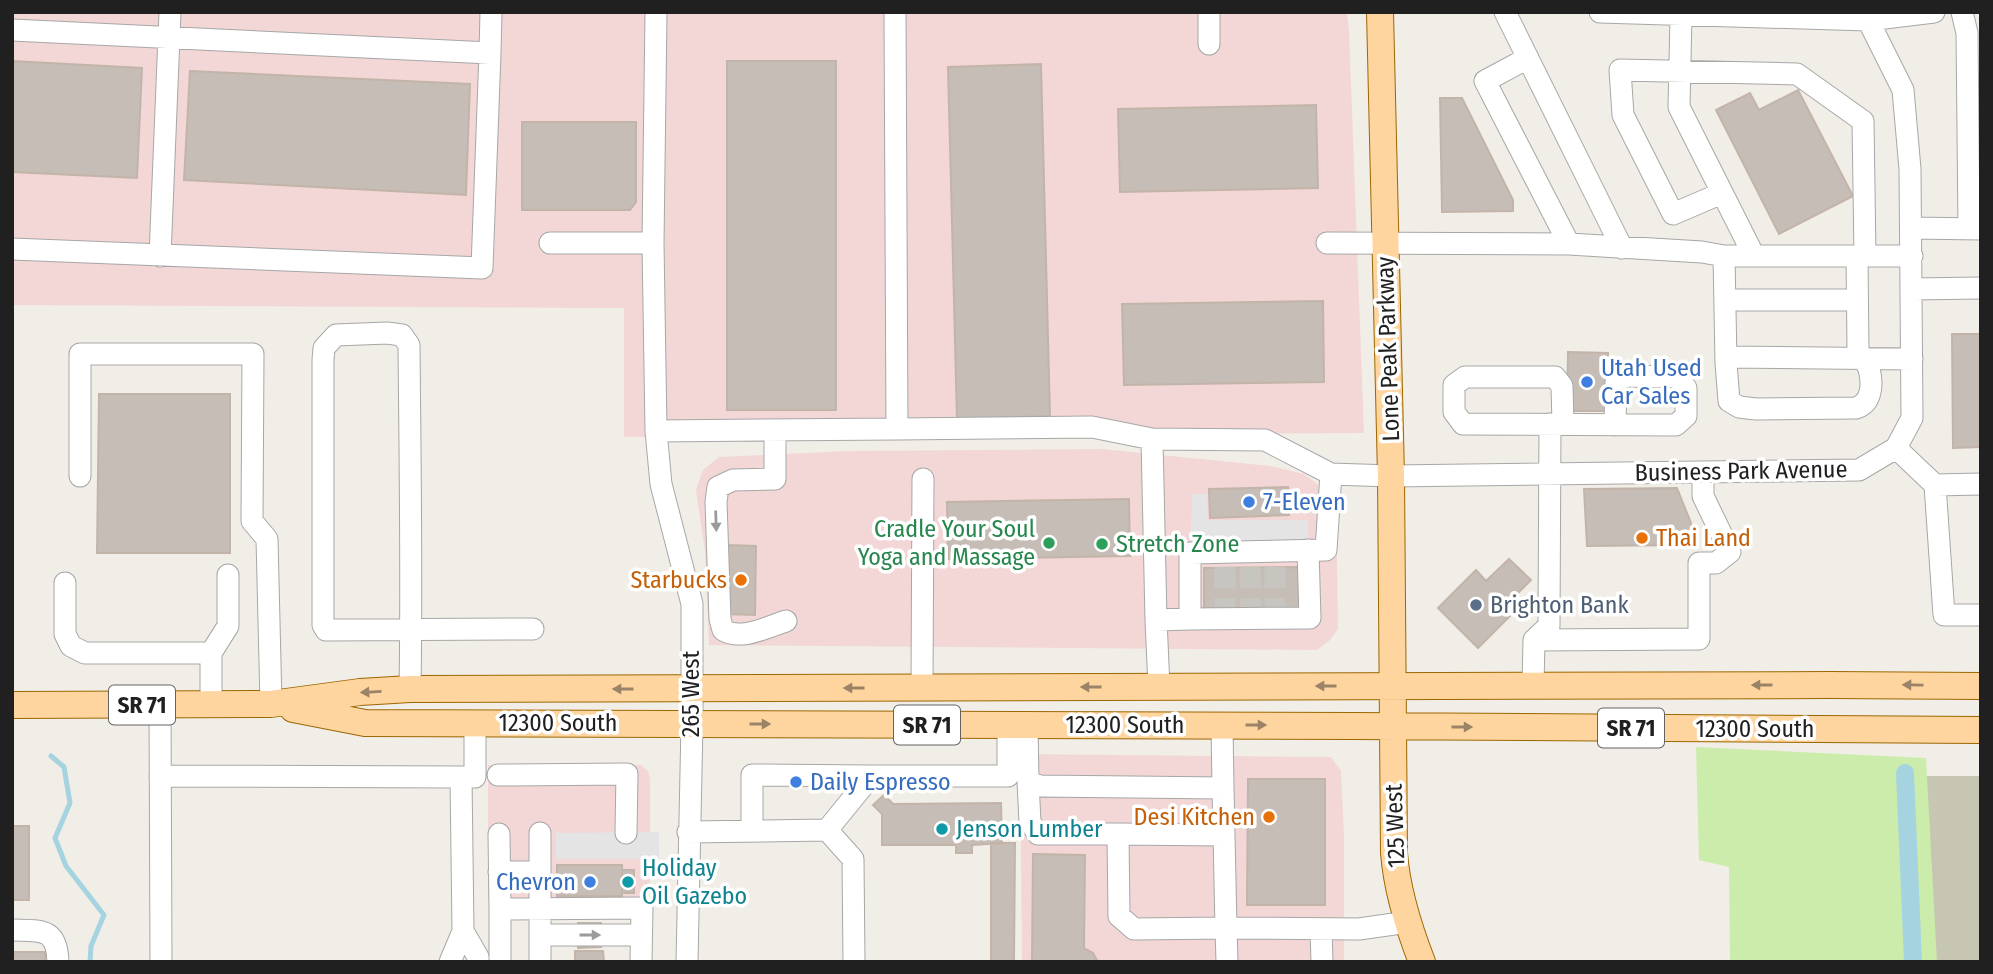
<svg xmlns="http://www.w3.org/2000/svg" width="1993" height="974" viewBox="0 0 1993 974" font-family="'Fira Sans Condensed',sans-serif">
	<rect width="100%" height="100%" fill="#f1eee7"/>
	<!-- commercial -->
	<path fill="#f2d7d6" d="M12,12H1347L1349,31L1364,433L624,437V308L12,305Z
		M1102,449L1270,466L1304,474L1336,498L1338,629L1330,640L1317,650L709,645L705,552L696,490L703,470L719,457L849,451Z
		M1020,754L1331,757L1341,771L1344,838V962H1022Z
		M488,765H641L648,771L650,779V898L488,901Z"/>
	<!-- construction -->
	<path fill="#c6c6b2" d="M1913,776H1981V962H1923Z"/>
	<!-- grass -->
	<path fill="#ccecac" d="M1696,747L1926,758L1937,962H1730L1729,867L1699,860Z"/>
	<!-- parking -->
	<path fill="#e4e4e4" d="M1192,494H1207L1208,520H1308V550L1190,553Z
		M659,832V859H556V833Z"/>
	<g fill="none" stroke-linecap="round" stroke-linejoin="round">
		<!-- stream -->
		<path stroke="#a6d3e0" stroke-width="5" d="M51,756L64,767L70,803L55,838L66,866L104,915L91,946L90,962"/>
		<!-- canal -->
		<path stroke="#a6d3e0" stroke-width="18" d="M1905,773L1913,962"/>
	</g>
	<!-- building -->
	<path fill="#c6bdb6" stroke="#c3b4a9" stroke-width="2" d="M12,61L142,68L137,178L12,172Z
		M727,61H836V410H727Z
		M1041,64L1050,416L957,419L948,67Z
		M190,71L470,84L466,195L184,180Z
		M1798,90L1853,196L1779,234L1716,110L1750,93L1759,110Z
		M1440,98H1462L1513,200V211L1442,212Z
		M1316,105L1318,188L1120,192L1118,109Z
		M522,122H636V202L630,210H522Z
		M1323,301L1324,382L1124,385L1122,304Z
		M1952,334H1981V447L1953,448Z
		M1568,352L1608,353L1607,411H1567Z
		M99,394H230V553H97Z
		M1288,487L1289,515L1210,518L1209,489Z
		M1677,488L1691,523L1690,545L1587,546L1584,489Z
		M1129,499L1130,556L948,559L947,502Z
		M726,545L756,546L755,615L725,614Z
		M1509,559L1531,580L1509,602L1516,610L1478,648L1438,608L1476,570L1486,581Z
		M1299,567L1300,608L1204,609V568Z
		M1248,779H1325V905H1247Z
		M884,795L893,804L1001,803L1002,843L972,845V853H956V845H882V814L873,805Z
		M12,826H29V900H12Z
		M991,843H1015L1014,962H991Z
		M1033,854L1085,855L1084,948L1093,953L1098,962H1032Z
		M557,865H622V896H557Z
		M622,870H634V893H622Z
		M578,923H601V947L578,948Z
		M575,951H603L604,962H575Z
		M12,952H45V962H12Z"/>
	<g fill="none" stroke-linecap="round" stroke-linejoin="round">
		<!-- minor-tunnel -->
		<path stroke="#c7c5bf" stroke-width="21" stroke-dasharray="21 10" stroke-linecap="butt" d="M1225,567V609
			M1250,567L1251,608
			M1275,567V608"/>
		<defs>
			<path id="minor" d="M656,12L653,243L656,431L661,484L692,604V724L687,962
				M1209,12V44
				M1505,12L1622,248
				M1600,12L1868,20L1934,12
				M1962,12L1967,33L1969,229
				M1681,15L1679,107L1754,256
				M12,30L490,53L482,268L12,249
				M490,53L491,12
				M1528,58L1485,81L1569,244
				M1722,193L1673,214L1623,115L1620,70L1797,74L1863,121L1865,256
				M1912,228L1981,229
				M550,243H653
				M1327,243L1569,244L1702,252L1724,256H1912
				M160,256L170,12
				M1724,256L1726,363L1729,401L1739,407L1756,409L1856,408C1872,403 1873,384 1869,369C1867,363 1860,356 1858,350L1857,256
				M1912,289L1981,288
				M1725,300H1857
				M1726,357L1912,359
				M1563,424L1562,386L1555,377H1465L1454,385V412L1463,424L1676,425L1686,416V388L1677,377L1625,376L1616,382L1615,425
				M897,429L1092,427L1152,439L1265,440L1331,474L1391,476L1859,470L1896,448L1912,418L1910,169L1903,90L1868,20L1867,12
				M775,430V479L733,480L718,487L716,502L720,619L723,630C741,641 767,627 786,621
				M656,431L897,429L895,12
				M1152,439L1156,620
				M1896,448L1935,485L1981,484
				M80,476V354H253L252,521L267,539L271,704
				M1935,485L1944,615H1981
				M65,583V634L71,646L85,653H211V704
				M1190,619L1310,618L1308,550
				M1534,640L1699,639V563H1716L1730,552L1703,496V472
				M211,653L228,626V575
				M1533,686L1534,640L1549,626L1550,424
				M1159,687L1156,620L1190,619V553L1326,550L1331,474
				M922,688L923,479
				M410,689C412,575 410,460 409,345L402,335L387,333L336,335L324,348L323,360V625L326,630L533,629
				M160,704L161,962
				M1027,725L1028,782L1040,786L1223,788L1222,725
				M498,775L627,774L626,833
				M160,776L461,777L463,931L450,962
				M461,777H475V723
				M1028,782L1030,822L1038,834H1118L1119,916L1134,929L1226,928L1227,962
				M1223,788L1226,928L1359,929L1408,922
				M827,830L871,776H1008V725
				M752,831V775L871,776
				M688,832L827,830L853,859L854,962
				M499,834L500,909
				M1118,834L1224,835
				M499,872H540
				M1321,929L1322,962
				M12,930C41,931 57,927 58,962
				M463,931L478,957V962
				M540,935H641
				M500,962V909L642,908L641,962
				M540,962V833"/>
			<path id="major" d="M1380,12L1391,476L1394,853C1397,891 1408,926 1422,962
				M12,705L271,704L360,692L410,689L1830,685L1981,686
				M293,709L365,723L1354,726L1981,730"/>
		</defs>
		<!-- minor casing -->
		<use href="#minor" stroke="#a7a7a7" stroke-width="23"/>
		<!-- major casing -->
		<use href="#major" stroke="#9d6700" stroke-width="28"/>
		<!-- minor -->
		<use href="#minor" stroke="#fff" stroke-width="21"/>
		<!-- major -->
		<use href="#major" stroke="#fed49f" stroke-width="26"/>
	</g>
	<!-- one-way arrows -->
	<defs><path id="oneway-solid" d="M-6-.8H1V-3.2L6.5 0L1 3.2V.8H-6Z" transform="scale(1.75)"/></defs>
	<g fill="#9b9b9b">
		<use href="#oneway-solid" transform="translate(716 521) rotate(88)"/>
		<use href="#oneway-solid" transform="translate(590 935)"/>
	</g>
	<g fill="#9a8366">
		<use href="#oneway-solid" transform="translate(1762 685) rotate(180)"/>
		<use href="#oneway-solid" transform="translate(1913 685) rotate(-179)"/>
		<use href="#oneway-solid" transform="translate(1326 686) rotate(180)"/>
		<use href="#oneway-solid" transform="translate(1091 687) rotate(180)"/>
		<use href="#oneway-solid" transform="translate(854 688) rotate(180)"/>
		<use href="#oneway-solid" transform="translate(623 689) rotate(180)"/>
		<use href="#oneway-solid" transform="translate(371 692) rotate(177)"/>
		<use href="#oneway-solid" transform="translate(760 724)"/>
		<use href="#oneway-solid" transform="translate(1256 725)"/>
		<use href="#oneway-solid" transform="translate(1462 727)"/>
	</g>
	<!-- markers -->
	<g fill="#3f7fe0" stroke="#fff" stroke-width="2.5">
		<circle cx="1587" cy="382" r="7"/>
		<circle cx="1249" cy="502" r="7"/>
		<circle cx="796" cy="782" r="7"/>
		<circle cx="590" cy="882" r="7"/>
	</g>
	<g fill="#e8710a" stroke="#fff" stroke-width="2.5">
		<circle cx="1642" cy="538" r="7"/>
		<circle cx="741" cy="580" r="7"/>
		<circle cx="1269" cy="817" r="7"/>
	</g>
	<g fill="#2e9e5b" stroke="#fff" stroke-width="2.5">
		<circle cx="1049" cy="543" r="7"/>
		<circle cx="1102" cy="544" r="7"/>
	</g>
	<circle fill="#5c6f8a" stroke="#fff" stroke-width="2.5" cx="1476" cy="605" r="7"/>
	<g fill="#0f9aa8" stroke="#fff" stroke-width="2.5">
		<circle cx="942" cy="829" r="7"/>
		<circle cx="628" cy="882" r="7"/>
	</g>
	<g text-anchor="middle" dominant-baseline="central" stroke-width="7" stroke-linejoin="round" paint-order="stroke">
		<!-- shield labels -->
		<g fill="#fff" stroke="#636363" stroke-width="2">
			<rect x="109" y="685.5" width="66" height="39" rx="5"/>
			<rect x="894" y="705.5" width="66" height="39" rx="5"/>
			<rect x="1598" y="708.5" width="66" height="39" rx="5"/>
		</g>
		<g font-size="23" font-weight="bold" fill="#202020">
			<text x="142" y="705">SR 71</text>
			<text x="927" y="725">SR 71</text>
			<text x="1631" y="728">SR 71</text>
		</g>
		<!-- street labels -->
		<g font-size="24" fill="#202020" stroke="#fff">
			<text transform="translate(1388 349) rotate(-92)">Lone Peak Parkway</text>
			<text transform="translate(1741 471) rotate(-1)">Business Park Avenue</text>
			<text transform="translate(691 694) rotate(-90)">265 West</text>
			<text x="558" y="723">12300 South</text>
			<text x="1125" y="725">12300 South</text>
			<text x="1755" y="729">12300 South</text>
			<text transform="translate(1395 826) rotate(-92)">125 West</text>
		</g>
		<!-- shop labels -->
		<g font-size="24" fill="#366cbe" stroke="#fff" text-anchor="start">
			<text x="1601" y="368">Utah Used<tspan x="1601" dy="28">Car Sales</tspan></text>
			<text x="1263" y="502">7-Eleven</text>
			<text x="810" y="782">Daily Espresso</text>
			<text x="576" y="882" text-anchor="end">Chevron</text>
		</g>
		<!-- leisure labels -->
		<g font-size="24" fill="#27864d" stroke="#fff" text-anchor="end">
			<text x="1035" y="529">Cradle Your Soul<tspan x="1035" dy="28">Yoga and Massage</tspan></text>
			<text x="1116" y="544" text-anchor="start">Stretch Zone</text>
		</g>
		<!-- food labels -->
		<g font-size="24" fill="#c56008" stroke="#fff" text-anchor="end">
			<text x="1656" y="538" text-anchor="start">Thai Land</text>
			<text x="727" y="580">Starbucks</text>
			<text x="1255" y="817">Desi Kitchen</text>
		</g>
		<!-- service labels -->
		<g font-size="24" fill="#4e5e75" stroke="#fff" text-anchor="start">
			<text x="1490" y="605">Brighton Bank</text>
		</g>
		<!-- culture labels -->
		<g font-size="24" fill="#0d838f" stroke="#fff" text-anchor="start">
			<text x="956" y="829">Jenson Lumber</text>
			<text x="642" y="868">Holiday<tspan x="642" dy="28">Oil Gazebo</tspan></text>
		</g>
	</g>
	<!-- border -->
	<rect width="1993" height="974" fill="none" stroke="#202020" stroke-width="28"/>
</svg>
